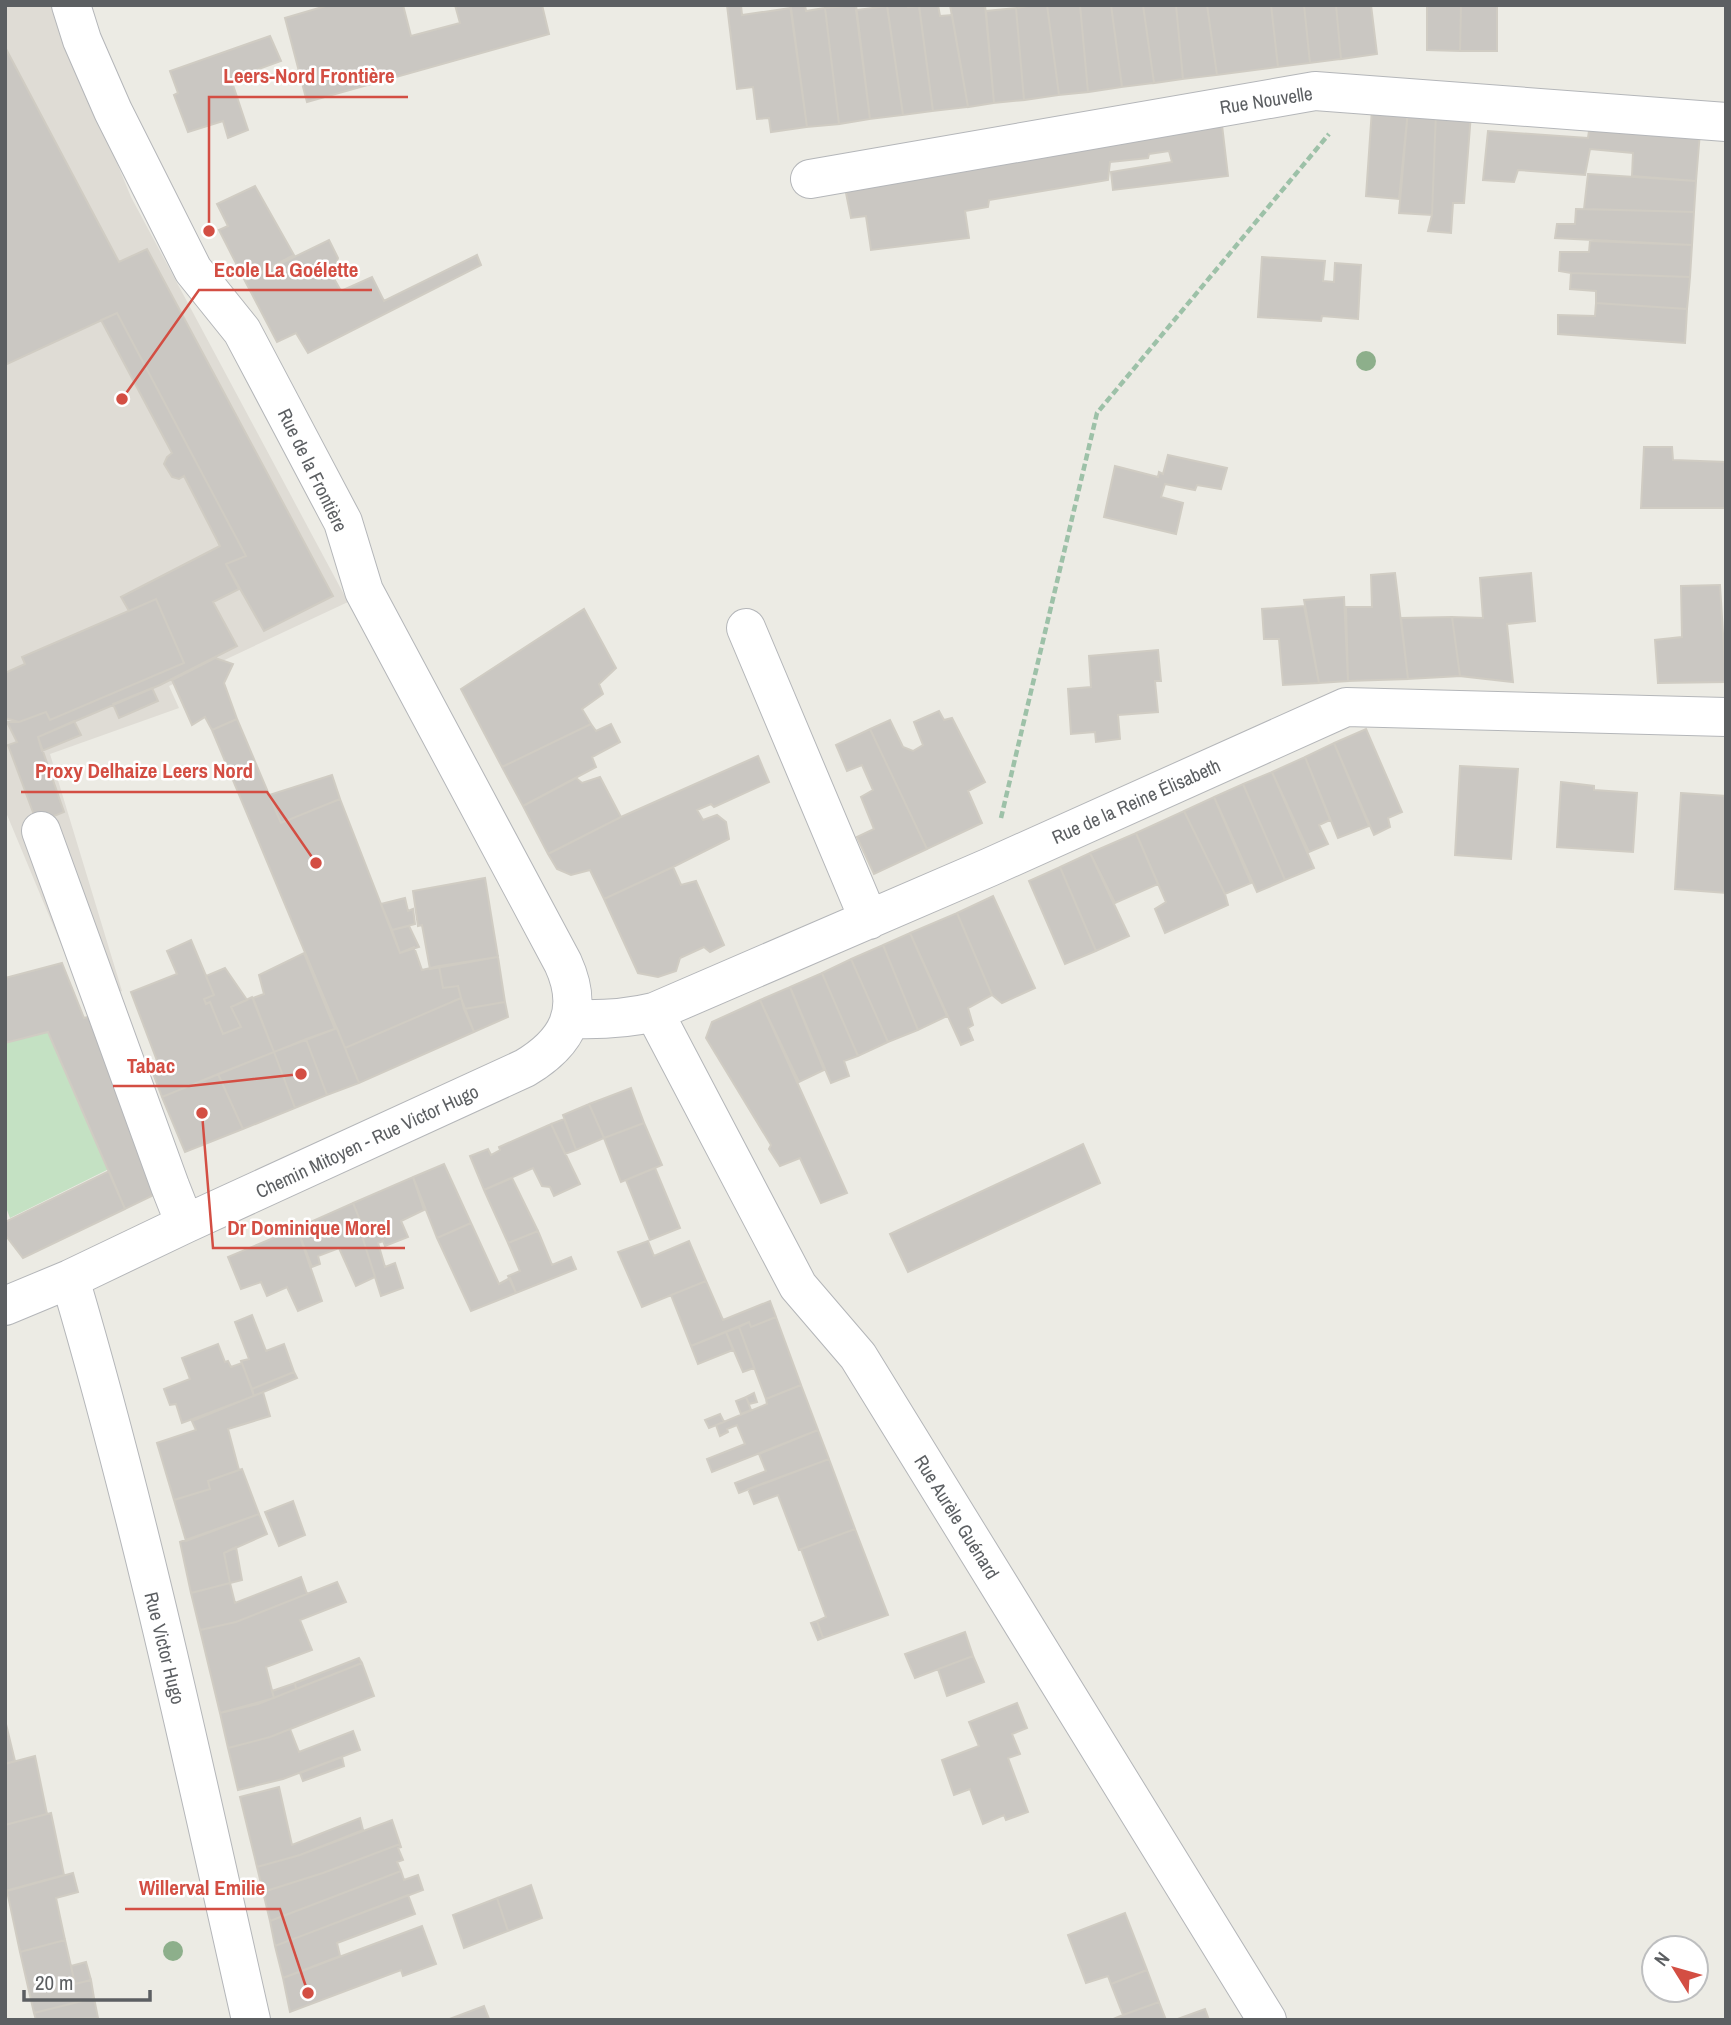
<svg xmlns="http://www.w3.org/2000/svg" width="1731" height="2025" viewBox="0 0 1731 2025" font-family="'Archivo Narrow',sans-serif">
	<rect width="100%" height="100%" fill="#ecebe4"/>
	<!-- education -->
	<path fill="#dfdcd5" d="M5,5H52L131,197L348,602L169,686L179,708L50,754L122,991L85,1002L5,810Z"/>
	<!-- green -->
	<path fill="#c4e1c3" d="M48,1029L111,1168L10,1218L5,1205V1042Z"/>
	<!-- building -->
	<path fill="#cac7c2" stroke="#d0ccc3" stroke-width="2" d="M329,5H403L411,36L460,23L455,5H542L549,34L307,102L285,18Z
		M727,5H741L742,15L791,8L807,127L771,132L769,118L757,119L753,87L737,89Z
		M790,5H805L806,11L825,8L839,124L807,127Z
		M856,5L870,119L839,124L825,8Z
		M907,5L908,7L919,6L933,111L903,115L887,5Z
		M938,5L940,16L952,15L968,107L933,111L919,5Z
		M950,5H985L994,103L968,107Z
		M1035,5H1047L1059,95L1024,100L1016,8Z
		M1047,5H1080L1088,92L1059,95Z
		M1080,5H1111L1122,87L1088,92Z
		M1111,5H1143L1154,83L1122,87Z
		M1143,5H1176L1183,79L1154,83Z
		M1176,5H1207L1217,75L1183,79Z
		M1207,5H1271L1278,67L1217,75Z
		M1271,5H1304L1310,63L1278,67Z
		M1304,5H1336L1341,59L1310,63Z
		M1336,5H1371L1377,54L1341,59Z
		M1427,5H1461L1460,51L1427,50Z
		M1461,5H1497V51H1460Z
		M887,6L903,115L870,119L856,10Z
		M1016,8L1024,100L994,103L986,11Z
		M270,36L281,61L231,79L248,130L228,138L223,121L188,132L174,95L178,93L170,71Z
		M5,47L119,262L147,249L333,596L264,631L226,564L246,556L117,313L5,365Z
		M1372,109L1408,110L1399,199L1366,196Z
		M1408,110L1436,112L1432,215L1399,213Z
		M1436,112L1471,114L1464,203H1453L1451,233L1428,231L1432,215Z
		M1590,124L1700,132L1696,181L1632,176L1633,153L1590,149L1585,175L1518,170L1514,182L1483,180L1488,131L1588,138Z
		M1222,125L1228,176L1113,190L1111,172L1172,162L1169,151L1149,154L1148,158L1110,162L1108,180L989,200L988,207L965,211L969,238L871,250L866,216L851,218L844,183Z
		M1588,174L1696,181L1694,212L1584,209Z
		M255,186L294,255L245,281L219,230L228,226L217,204Z
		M1576,209L1694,212L1692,245L1555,238L1557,224H1575Z
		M329,240L338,258L332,275L341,291L372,277L384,301L477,255L481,265L308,353L296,333L277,342L245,281Z
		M1590,241L1692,245L1690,277L1571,273L1559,271L1560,252H1589Z
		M1262,257L1325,261L1323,281L1334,282L1335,263L1361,265L1358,319L1322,316L1321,321L1258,317Z
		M1571,273L1690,277L1687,309L1596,303V291L1570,289Z
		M1596,303L1687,309L1685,343L1558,334V315L1595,316Z
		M117,313L246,556L226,564L239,589L213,602L237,646L160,685L38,737L64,812L37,823L8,745L17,742L7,722H19L46,712L50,720L184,663L156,599L129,611L121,597L220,546L184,476L179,479L172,477L164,464L167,457L172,453L101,320Z
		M1644,447H1672L1673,460L1726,462V508H1641Z
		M1168,455L1227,468L1221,489L1197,485L1195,490L1165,484L1161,497L1183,503L1176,534L1104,517L1115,466L1158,477L1159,472L1163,474Z
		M1395,573L1408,679L1348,681L1346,607H1372L1371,575Z
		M1531,573L1535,621L1507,624L1513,682L1460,676L1452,617L1483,618L1480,578Z
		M1720,585L1726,682L1658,683L1655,640L1682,637L1681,586Z
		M1344,597L1348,681L1319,683L1304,600Z
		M156,599L184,663L50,720L46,712L19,722L5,718V673L25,664L22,657Z
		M1304,606L1319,683L1283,685L1279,639H1264L1262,609Z
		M584,609L616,668L599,684L603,694L582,709L591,724L502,767L461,689Z
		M1452,617L1460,676L1408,679L1401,618Z
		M1158,650L1161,681H1155L1158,712L1118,715L1120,739L1096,742L1095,732L1071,734L1068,689L1091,687L1089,656Z
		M215,658L233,664L224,683L237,719L212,730L205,717L192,725L172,680Z
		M152,688L158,701L119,718L113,704Z
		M939,711L944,720L952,718L985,782L968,791L982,823L927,849L870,729L890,720L903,747L913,751L923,745L914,722Z
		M237,719L281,823L340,799L400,953L414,947L422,970L439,966L443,988L458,986L461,998L345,1048L212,730Z
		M74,721L81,735L42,751L38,737Z
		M591,724L596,731L611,724L620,742L592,757L596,767L523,806L502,767Z
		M870,729L927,849L874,874L857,837L874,829L861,797L873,790L862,765L847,771L836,745Z
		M1366,729L1402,812L1388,818L1390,827L1374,835L1334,743Z
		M1334,743L1369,826L1338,838L1305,757Z
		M758,756L769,782L714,807L711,804L697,810L703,820L717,815L726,822L729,839L673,867L604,899L590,870L571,875L557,869L548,854L621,817Z
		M1305,757L1330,820L1319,825L1328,844L1309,852L1272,772Z
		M1460,766L1518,769L1511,859L1455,855Z
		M1272,772L1314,868L1285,880L1243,784Z
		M332,775L340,799L281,823L269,795Z
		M600,777L621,817L548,854L523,806L576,778L582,783Z
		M1561,782L1594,786V790L1637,793L1633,852L1557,847Z
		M1243,784L1285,880L1257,892L1214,797Z
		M1681,793L1726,796V893L1675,889Z
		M1214,797L1251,883L1225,894L1184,811Z
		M1184,811L1225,894L1228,905L1165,933L1155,909L1166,902L1136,833Z
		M1136,833L1158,884L1115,903L1090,853Z
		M1090,853L1129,936L1096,951L1060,867Z
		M673,867L681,885L696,881L724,945L710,952L704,947L680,958L676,971L658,977L638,973L604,899Z
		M1060,867L1096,951L1065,964L1029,881Z
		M485,878L498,957L430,969L422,925L418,926L413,891Z
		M993,896L1035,988L1002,1003L992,995L957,913Z
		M405,898L408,911L413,909L415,924L392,930L381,904Z
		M957,913L992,995L968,1008L973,1025L968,1028L973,1040L961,1045L910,933Z
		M409,926L419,947L400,953L392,930Z
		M910,933L947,1016L918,1030L883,945Z
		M191,940L214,995L204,999L206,1004L210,1002L223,1034L241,1027L231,1007L252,997L274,1052L162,1097L151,1068L159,1066L131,992L177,974L167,951Z
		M883,945L918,1030L888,1042L851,959Z
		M304,953L335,1029L274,1052L253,998L264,994L259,975Z
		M498,957L505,1002L464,1009L458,986L443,988L439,966Z
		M851,959L888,1042L858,1056L822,973Z
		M62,963L84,1018L92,1016L164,1190L125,1209L48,1032L5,1043V978Z
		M225,968L247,1000L231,1007L241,1027L223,1034L210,1002L206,1004L204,999L214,995L206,976Z
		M822,973L858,1056L844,1061L849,1076L831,1083L790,987Z
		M790,987L824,1070L799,1082L760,1000Z
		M461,998L474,1032L359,1083L345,1048Z
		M760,1000L847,1193L821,1203L800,1158L780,1166L769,1149L771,1145L706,1038L712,1022Z
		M505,1002L508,1017L474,1032L464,1009Z
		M337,1028L359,1083L327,1095L306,1039Z
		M306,1039L327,1095L295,1108L274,1052Z
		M274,1052L295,1108L243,1129L218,1074Z
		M218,1074L243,1129L185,1152L162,1097Z
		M631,1088L644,1123L604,1138L589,1104Z
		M589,1104L604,1138L576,1150L563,1115Z
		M564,1119L576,1150L565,1154L551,1124Z
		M644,1123L662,1165L621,1182L604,1138Z
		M551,1124L580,1184L554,1196L550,1187L542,1186L533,1168L484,1190L470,1156L488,1149L491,1155L500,1150L499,1147Z
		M1083,1144L1100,1183L908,1272L890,1234Z
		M444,1164L471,1223L437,1238L413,1177Z
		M655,1168L680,1228L650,1240L626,1180Z
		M109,1171L125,1209L23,1258L6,1236L5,1222Z
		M413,1177L424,1210L401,1221L408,1237L385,1246L383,1241L378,1243L385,1267L395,1263L403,1288L381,1296L362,1236L366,1235L353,1203Z
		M512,1178L538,1231L508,1243L484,1190Z
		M353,1203L366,1235L362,1236L375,1277L356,1286L339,1248L318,1256L320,1264L312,1267L297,1228Z
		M471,1223L499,1284L510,1278L516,1293L471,1311L437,1238Z
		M297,1228L322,1301L298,1311L287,1287L267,1296L261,1282L241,1289L228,1257Z
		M538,1231L552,1265L571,1257L576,1269L516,1293L508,1276L520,1271L508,1243Z
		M648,1241L654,1256L689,1241L706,1281L642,1307L618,1252Z
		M706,1281L723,1320L770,1301L776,1317L751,1327L749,1322L691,1346L671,1295Z
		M252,1315L266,1351L284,1344L294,1372L252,1389L241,1361L249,1359L235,1322Z
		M776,1317L801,1385L766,1399L739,1327L749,1322L751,1327Z
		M739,1327L754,1368L743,1372L726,1332Z
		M726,1332L733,1350L698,1364L691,1346Z
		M218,1344L225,1362L228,1361L231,1367L242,1363L254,1396L182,1423L176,1404L170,1405L164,1389L190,1379L182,1358Z
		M294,1372L297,1378L254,1396L252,1389Z
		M801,1385L818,1430L712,1472L707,1459L745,1444L737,1425L727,1429L728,1432L720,1436L716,1425L767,1404L766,1399Z
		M263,1392L270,1416L228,1429L239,1470L208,1481L210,1489L174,1500L157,1443L196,1430L192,1421Z
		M754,1393L757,1402L749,1404L746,1397Z
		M746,1397L751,1410L741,1414L736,1401Z
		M720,1414L724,1422L709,1428L705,1420Z
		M818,1430L829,1459L739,1493L735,1483L766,1471L759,1454Z
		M829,1459L855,1529L799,1550L778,1495L754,1504L748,1489Z
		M242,1469L259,1514L186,1541L174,1500L210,1489L208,1481Z
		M293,1501L305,1535L279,1546L265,1512Z
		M259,1514L267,1534L224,1553L230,1583L191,1593L180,1542Z
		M855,1529L888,1615L823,1638L817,1621L826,1617L801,1549Z
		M236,1547L242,1580L230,1583L224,1553Z
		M301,1577L307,1594L236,1622L200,1630L191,1593L230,1583L235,1603Z
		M337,1582L346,1602L300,1620L312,1650L266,1667L274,1698L220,1713L200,1630L236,1622Z
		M817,1621L823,1638L818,1640L811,1623Z
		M965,1632L973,1656L915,1678L905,1654Z
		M973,1656L984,1682L947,1696L938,1669Z
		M359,1658L362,1663L296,1689L295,1683Z
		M362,1663L374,1696L270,1737L228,1748L220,1713L258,1704Z
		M295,1683L296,1689L274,1698L272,1691Z
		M1017,1703L1027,1728L1012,1734L1020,1754L1008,1758L1028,1812L1006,1820L1004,1815L983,1824L970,1789L954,1795L942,1760L979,1746L969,1722Z
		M5,1720L15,1761L5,1764Z
		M290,1729L299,1752L353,1731L360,1750L283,1779L238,1790L228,1748L270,1737Z
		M35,1756L47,1814L5,1825V1764Z
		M342,1757L344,1766L303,1781L300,1773Z
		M279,1787L292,1845L360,1818L363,1830L300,1855L257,1867L240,1797Z
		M51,1813L64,1875L5,1891V1825Z
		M392,1820L400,1844L323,1873L263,1892L257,1867L300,1855Z
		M400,1844L401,1847L398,1848L403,1860L397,1862L401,1871L270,1921L263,1892L323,1873Z
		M401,1871L404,1880L418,1875L423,1890L275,1946L270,1921Z
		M73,1873L78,1892L56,1898L65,1940L20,1952L7,1891Z
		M531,1885L542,1918L508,1931L497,1898Z
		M408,1895L415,1914L337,1943L340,1956L283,1978L275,1946Z
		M497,1898L508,1931L464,1948L453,1915Z
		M1125,1913L1147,1970L1111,1984L1108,1976L1086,1983L1068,1935Z
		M422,1926L436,1964L403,1976L401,1970L290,2012L283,1978Z
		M65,1940L75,1984L91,1980L94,1998L34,2013L20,1952Z
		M86,1962L91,1980L75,1984L71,1966Z
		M1147,1970L1159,2002L1123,2015L1111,1984Z
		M94,1998L98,2018L36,2020L34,2013Z
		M1159,2002L1166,2020H1111L1123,2015Z
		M484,2006L489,2019L486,2020H447Z
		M1205,2009L1209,2020H1175Z"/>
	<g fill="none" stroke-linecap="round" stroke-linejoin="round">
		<defs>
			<path id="minor" d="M810,179L1315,91L1726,122
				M746,628L869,920
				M41,831L170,1186L185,1224
				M654,1012L798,1286L858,1356L1267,2020
				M571,1019C600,1020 626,1019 654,1012L990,867L1346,707L1726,717
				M70,1279C142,1523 195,1772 251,2020
				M5,1306L70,1279L185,1224L525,1068C567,1043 585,1011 563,963L364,591L343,522L242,331L193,270L113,111L82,40L71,5"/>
		</defs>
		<!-- minor casing -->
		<use href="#minor" stroke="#b4b6b9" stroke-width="40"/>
		<!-- path -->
		<path stroke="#9dc1a8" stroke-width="4.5" stroke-dasharray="7 3.5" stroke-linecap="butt" d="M1001,818L1097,413L1329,134"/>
		<!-- minor -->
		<use href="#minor" stroke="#fff" stroke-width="38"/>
	</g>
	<!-- trees -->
	<g fill="#8daf8b">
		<circle cx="1366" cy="361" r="10"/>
		<circle cx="173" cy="1951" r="10"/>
	</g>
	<g text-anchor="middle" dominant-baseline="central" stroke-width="5" stroke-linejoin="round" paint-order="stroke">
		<!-- street labels -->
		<g font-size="19" fill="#5c5f62" stroke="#fff">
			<text transform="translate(1266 100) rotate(-9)">Rue Nouvelle</text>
			<text transform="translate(313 470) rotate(64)">Rue de la Frontière</text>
			<text transform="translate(1136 801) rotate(-24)">Rue de la Reine Élisabeth</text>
			<text transform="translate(367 1141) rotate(-25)">Chemin Mitoyen - Rue Victor Hugo</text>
			<text transform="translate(957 1517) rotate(58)">Rue Aurèle Guénard</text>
			<text transform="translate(165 1648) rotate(76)">Rue Victor Hugo</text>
		</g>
	</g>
	<!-- callouts -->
	<path fill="none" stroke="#d34e43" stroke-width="2.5" d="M209 231L209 97H408M122 399L199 290H372M316 863L267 792H21M301 1074L189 1086H113M202 1113L213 1248H405M308 1993L280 1909H125"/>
	<g fill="#d34e43" stroke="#fff" stroke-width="2.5">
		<circle cx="209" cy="231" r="7"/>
		<circle cx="122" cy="399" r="7"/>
		<circle cx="316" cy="863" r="7"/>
		<circle cx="301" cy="1074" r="7"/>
		<circle cx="202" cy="1113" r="7"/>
		<circle cx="308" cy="1993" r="7"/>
	</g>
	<g font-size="21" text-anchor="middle" font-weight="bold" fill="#d34e43" stroke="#fff" stroke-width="5" stroke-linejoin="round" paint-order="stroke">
		<text x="309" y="83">Leers-Nord Frontière</text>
		<text x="286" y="277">Ecole La Goélette</text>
		<text x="144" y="778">Proxy Delhaize Leers Nord</text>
		<text x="151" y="1073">Tabac</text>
		<text x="309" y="1235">Dr Dominique Morel</text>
		<text x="202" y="1895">Willerval Emilie</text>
	</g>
	<!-- border -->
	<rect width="1731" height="2025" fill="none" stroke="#5c5f62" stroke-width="14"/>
	<!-- north arrow -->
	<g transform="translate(1675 1969) rotate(307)"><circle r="33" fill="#ffffff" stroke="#bebfc0" stroke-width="2"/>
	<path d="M0-5L12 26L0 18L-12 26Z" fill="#d34e43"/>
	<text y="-10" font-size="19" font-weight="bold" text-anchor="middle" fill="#5c5f62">N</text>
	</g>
	<!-- scale -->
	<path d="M24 1990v10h126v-10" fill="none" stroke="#5c5f62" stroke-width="3.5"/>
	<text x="35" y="1990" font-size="21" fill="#5c5f62" stroke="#ffffff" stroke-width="5" paint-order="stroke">20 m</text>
</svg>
